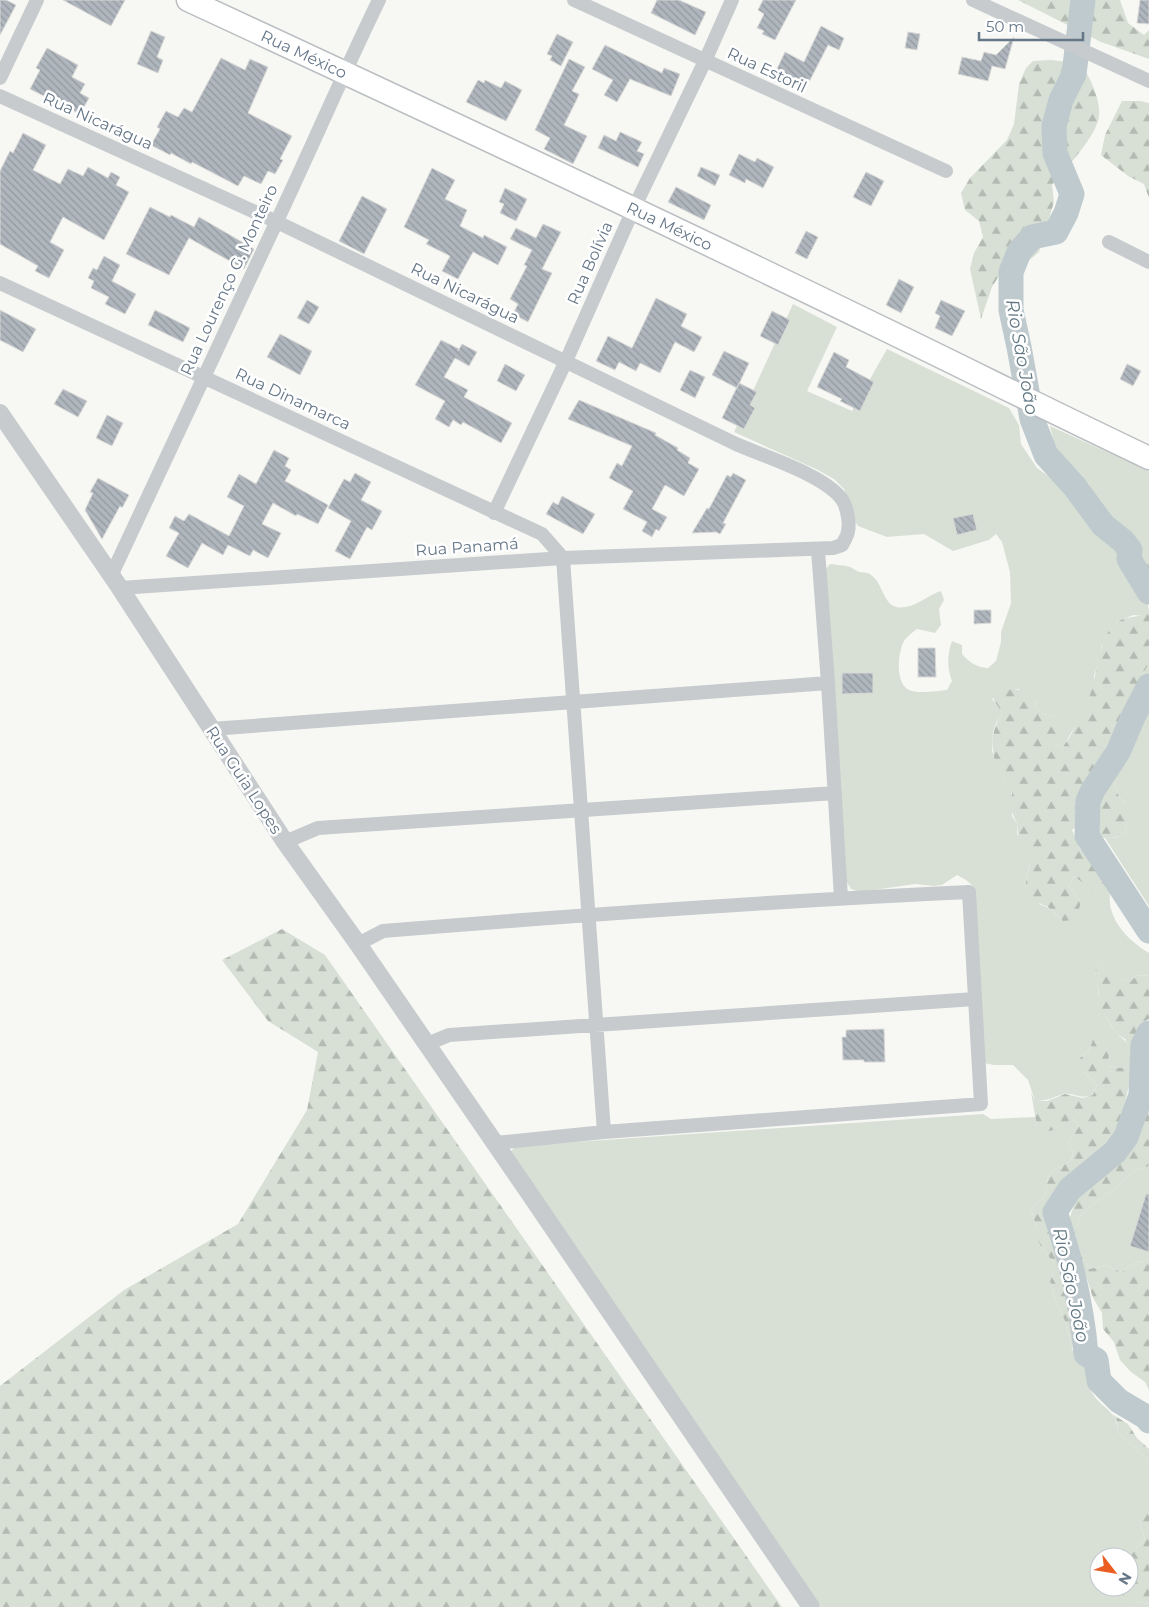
<svg xmlns="http://www.w3.org/2000/svg" width="1149" height="1607" viewBox="0 0 1149 1607" font-family="Montserrat,sans-serif">
	<defs>
		<pattern id="forest-firs" width="22" height="20" patternUnits="userSpaceOnUse" patternTransform="scale(1.25)"><rect width="22" height="20" fill="#d8e0d5"/><path d="M5 1l3.5 6h-7zM16 11l3.5 6h-7z" fill="#b3bab2"/></pattern>
		<pattern id="building-back-hatch" width="6" height="6" patternUnits="userSpaceOnUse" patternTransform="scale(1.25)"><rect width="6" height="6" fill="#afb6bd"/><path d="M-1 5l2 2M0 0l6 6M5-1l2 2" fill="none" stroke="#92999f"/></pattern>
	</defs>
	<rect width="100%" height="100%" fill="#f7f8f4"/>
	<!-- green -->
	<path fill="#d8e0d5" d="M793,304L837,327L807,391L852,411L887,349L1009,408L1019,425L1021,444L1037,468L1062,486L1095,521L1106,535L1121,546C1122,570 1149,588 1149,613L1143,616L1133,615L1117,622L1101,647L1100,657L1094,676V686L1087,705L1063,747L1054,745L1053,716L1044,714L1036,709L1035,699L1019,689L1008,691L999,689L992,699L999,706L1002,715L996,723L993,732L992,751L1003,780L1010,787L1012,796V816L1017,824V834L1028,850L1031,859L1026,879L1039,904L1049,908L1063,921L1081,902L1069,886L1074,876L1091,888L1110,894C1107,920 1129,941 1149,953V976L1137,975L1130,982C1117,976 1106,976 1102,960C1091,974 1097,975 1098,989C1099,1005 1106,1020 1116,1032C1120,1038 1127,1040 1129,1047C1130,1052 1128,1061 1127,1067L1118,1068L1108,1066L1096,1032L1089,1051L1081,1057L1083,1071L1097,1085L1093,1095C1079,1100 1075,1092 1064,1094C1052,1097 1049,1101 1035,1101L1028,1080L1013,1065H994L984,1063L974,887L966,880L957,875L942,885L933,886L915,884L860,892L851,889L846,881L823,572L830,564C836,565 844,565 850,567C853,568 856,571 860,572C864,573 868,572 871,575C885,584 882,611 905,607C919,605 928,595 941,591L944,600L939,609L941,625L935,633L917,629C912,633 906,637 903,643C898,655 895,683 909,690C917,694 937,691 947,690L952,681C947,668 947,655 952,641L962,645V654C970,663 976,667 988,668L996,661L1001,642V632L1011,603L1010,572L1002,542L996,534L989,540L953,551L924,534L887,537L858,526L853,518L844,489L834,479L818,470L734,432Z
		M1050,426L1149,471V548H1142L1139,567L1127,537L1113,528L1100,516L1089,484L1075,474L1063,461L1055,447Z
		M1149,646V906L1105,838H1115L1125,834L1127,823L1126,804L1119,797L1112,778L1104,772L1099,764L1107,744L1134,696L1141,677L1147,667V648Z
		M983,1114L991,1119L1035,1117L1037,1127L1073,1118L1079,1126L1068,1143L1073,1153L1071,1161L1053,1170L1048,1177L1045,1196L1031,1210L1037,1229V1238L1041,1247L1054,1263V1272L1050,1281L1055,1299L1065,1321L1072,1350L1088,1364C1087,1373 1086,1383 1091,1391C1100,1408 1117,1409 1118,1432L1149,1462V1502H1144L1139,1520L1145,1539L1131,1554L1129,1563V1557H1099V1587H1123L1121,1591L1136,1601L1149,1604V1607H821L509,1153L516,1146Z
		M1149,1166V1260L1135,1263L1121,1272L1106,1265L1090,1269L1078,1251L1075,1233L1080,1217L1092,1205L1122,1183L1134,1171Z"/>
	<!-- forest -->
	<path fill="url(#forest-firs)" d="M1018,0H1120L1128,23L1144,35L1149,30V59L1101,42Z
		M1051,60C1076,63 1085,63 1094,89C1097,97 1100,107 1099,116C1097,136 1065,169 1052,185L1054,202L1039,252L1026,263L1010,258L992,287L981,319L970,269L974,253L983,237L979,221L965,210L961,193L970,178L1007,140L1014,124L1019,84L1026,68L1033,61Z
		M1122,101H1140L1149,103V198L1144,184L1128,176L1101,155L1105,135Z
		M1142,548H1149V581L1139,567Z
		M1149,613V646L1147,648V667L1141,677L1134,696L1107,744L1099,763L1104,772L1112,778L1119,797L1126,804L1129,813L1125,834C1103,844 1098,835 1079,824L1072,830L1080,849L1088,854L1100,870L1108,876L1112,885L1110,894L1091,889L1074,876L1069,886L1081,902L1078,912L1073,920L1063,921C1058,916 1053,911 1048,907C1042,904 1035,903 1031,897C1015,875 1045,862 1019,843L1017,824L1009,805C1010,801 1012,798 1012,794C1011,786 1005,784 1002,778C991,758 988,732 1002,715C999,705 992,700 990,689L1029,690L1035,699L1036,709L1044,714L1053,716C1060,727 1059,734 1054,745L1063,747C1066,742 1071,736 1073,730C1075,727 1075,723 1077,719C1082,711 1087,705 1090,695C1098,673 1097,640 1116,623C1126,615 1139,618 1149,613Z
		M282,929L325,955L782,1607H0V1386L124,1290L238,1224L307,1110L318,1052L268,1021L222,960Z
		M1102,959C1106,976 1116,975 1130,982L1137,975L1149,976V1019L1145,1021L1135,1035C1137,1046 1140,1058 1138,1069C1137,1075 1131,1080 1129,1086C1121,1111 1128,1132 1108,1153C1091,1170 1052,1182 1048,1209C1046,1222 1052,1230 1055,1242C1060,1257 1063,1271 1065,1286C1066,1293 1070,1298 1071,1305C1074,1319 1074,1336 1072,1350L1065,1321L1055,1299L1050,1281L1054,1272V1263L1041,1247L1037,1238V1229L1031,1210L1045,1196L1048,1177L1053,1170L1071,1161L1073,1153L1068,1143L1079,1126L1073,1118L1056,1129L1046,1132L1037,1127L1031,1092L1035,1101H1047L1065,1094L1083,1098L1093,1095L1097,1085L1076,1064L1081,1057L1089,1051L1096,1031C1112,1043 1109,1048 1108,1066L1118,1068L1127,1067L1129,1047L1125,1039L1117,1034L1100,1008L1098,987L1095,977L1096,968Z
		M1149,1106V1166L1134,1171L1122,1183L1092,1205L1080,1217L1075,1234L1078,1251L1090,1269L1106,1265L1121,1272L1135,1263L1149,1260V1390L1145,1382L1131,1372L1120,1360L1114,1342L1103,1329L1102,1313L1093,1298L1078,1251L1071,1236L1069,1219L1081,1188L1107,1162L1134,1139L1139,1122Z
		M1112,1414L1128,1424L1137,1438L1149,1449V1462L1118,1432L1117,1422Z
		M1144,1502H1149V1604L1136,1601L1126,1600L1121,1591L1123,1587H1129V1563L1131,1554L1145,1539L1139,1520L1137,1509Z"/>
	<g fill="none" stroke-linecap="round" stroke-linejoin="round">
		<!-- river -->
		<path stroke="#bfcace" stroke-width="25" d="M1083,0L1074,74L1061,100L1054,126L1055,153L1072,194L1066,213L1056,232L1032,237L1019,252L1011,272V310L1019,347L1032,419L1046,455L1075,487L1103,525L1123,541L1130,550L1129,559L1149,592
			M1149,686L1133,717L1118,752L1093,790L1088,801L1087,836L1149,931
			M1149,1033L1143,1045L1141,1095L1126,1137L1115,1152L1070,1189L1055,1212C1070,1257 1082,1306 1086,1354L1096,1360L1099,1381L1119,1401L1146,1417L1149,1421"/>
	</g>
	<!-- building -->
	<path fill="url(#building-back-hatch)" stroke="#d9d9d7" d="M0,0H6L16,5L0,35Z
		M63,0H125L111,26Z
		M657,0H679L706,12L695,35L651,13Z
		M763,0H796L775,40L762,34L764,31L757,28L764,14L758,10Z
		M1140,0H1149V24L1137,23Z
		M821,26L844,38L839,50L828,45L808,84L796,78L793,83L775,73L785,52L804,62Z
		M151,31L165,37L157,57L163,60L158,73L137,64Z
		M908,32L920,34L917,50L905,48Z
		M557,34L573,42L561,66L550,60L552,56L547,54Z
		M1014,37L1005,69L992,66L988,81L958,74L962,57L981,61L984,52L996,55Z
		M605,45L662,73L664,68L680,74L671,96L630,79L617,102L604,95L613,80L592,69Z
		M47,48L78,65L72,77L85,84L80,93L89,98L80,114L30,89L40,70L36,68Z
		M221,58L245,70L250,59L268,67L248,113L292,136L280,159L283,160L275,174L268,171L261,184L244,176L238,186L192,162L191,164L171,153L170,155L151,145L160,129L157,127L166,111L178,117L184,108L192,112Z
		M569,59L585,67L572,91L579,94L577,99L564,125L587,136L573,164L544,149L550,138L535,130Z
		M478,80L484,83L485,80L501,88L505,81L522,90L506,121L466,102Z
		M620,132L642,142L637,151L644,154L638,167L598,148L604,135L616,141Z
		M23,133L46,145L33,170L60,184L68,169L83,176L88,167L108,178L111,172L120,177L116,185L129,192L104,240L63,217L50,242L64,250L49,278L35,271L38,266L0,244V171L10,151L13,153Z
		M739,154L755,162L757,158L774,167L763,188L746,179L745,183L729,175Z
		M701,167L720,175L715,186L697,176Z
		M432,168L455,180L445,199L467,210L460,226L483,238L484,235L507,247L498,265L473,252L458,279L442,271L450,256L426,244L429,240L404,227Z
		M866,172L884,181L871,206L853,197Z
		M676,187L711,205L704,220L668,202Z
		M505,188L527,199L516,221L500,213L504,204L499,202Z
		M362,196L387,209L364,254L339,241Z
		M150,207L170,217L171,215L194,227L199,217L254,249L244,269L189,238L169,275L126,254Z
		M543,224L561,232L542,269L552,273L528,322L513,314L518,304L510,299L527,266L524,265L532,250L510,239L516,228L536,238Z
		M806,231L818,237L807,259L795,253Z
		M104,256L120,265L112,281L136,294L125,314L105,304L109,297L91,288L94,281L88,278L93,268L97,270Z
		M899,279L914,287L901,313L886,305Z
		M656,298L687,314L681,326L702,337L694,352L675,342L660,373L640,363L636,371L619,362L615,370L596,361L608,336L632,348Z
		M307,300L319,307L309,324L297,318Z
		M941,300L965,311L952,336L935,328L940,316L935,313Z
		M0,310L36,329L23,352L0,340Z
		M155,310L190,328L183,342L148,325Z
		M772,311L790,320L778,345L760,336Z
		M280,334L312,351L300,375L267,357Z
		M441,340L459,349L458,351L462,344L477,352L469,366L455,358L444,377L468,390L464,397L512,423L501,443L463,422L461,425L453,420L449,427L435,419L445,401L415,385Z
		M724,351L749,363L737,388L712,375Z
		M834,352L849,360L846,367L874,382L860,411L840,401L842,399L817,387Z
		M505,364L525,375L516,391L497,381Z
		M1127,364L1141,371L1133,386L1120,379Z
		M690,370L705,377L695,398L680,390Z
		M739,383L757,392L750,405L755,408L744,429L722,418Z
		M63,389L87,401L78,417L54,404Z
		M579,400L656,433L655,435L678,448L677,450L690,458L688,463L699,469L684,496L665,485L652,509L667,517L659,531L656,529L652,537L642,531L647,522L623,509L633,491L609,478L617,463L622,466L632,446L568,419Z
		M107,415L123,423L112,446L96,438Z
		M274,450L289,458L285,466L291,470L285,481L328,505L318,524L297,514L296,516L273,503L262,524L281,533L268,558L253,550L250,556L228,545L223,555L202,543L188,568L166,556L179,533L169,528L175,516L184,521L189,514L229,536L244,506L227,497L239,474L256,484Z
		M355,473L371,482L361,500L382,511L372,530L367,527L350,559L335,551L351,521L328,508L344,479L350,482Z
		M733,473L746,480L723,523L726,524L720,534L716,532L692,533L707,508L709,509L727,475L731,477Z
		M98,478L129,495L122,508L120,506L102,539L85,510L93,493L90,492Z
		M562,496L595,514L583,534L546,514L553,502L558,505Z
		M973,514L977,530L957,535L953,518Z
		M974,610H991V623L974,624Z
		M918,648H935L936,677H918Z
		M842,673H873V693L842,694Z
		M884,1029L885,1062H864V1060H843L842,1037H846V1030Z
		M1146,1194H1149V1252L1130,1246Z"/>
	<g fill="none" stroke-linecap="round" stroke-linejoin="round">
		<defs>
			<g id="primary">
				<path id="s1" d="M188,0C421,108 654,217 884,329C973,372 1060,416 1149,458"/>
			</g>
		</defs>
		<!-- primary casing -->
		<use href="#primary" stroke="#babec2" stroke-width="25"/>
		<!-- minor -->
		<path stroke="#c7cbce" stroke-width="14" d="M574,0L946,171
			M973,0L1149,81
			M0,78L37,0
			M0,96L277,222L736,444C763,456 828,476 843,501C847,508 850,523 848,531C848,535 844,541 842,545L833,548L563,558L120,588
			M1109,242L1149,262
			M0,283L542,534L563,558L604,1132
			M494,513L566,361L633,210L705,61L732,0
			M818,550L828,683L841,898
			M111,576C166,458 221,341 276,223C311,149 343,74 379,0
			M211,729L828,683
			M285,842L318,828L835,793
			M358,944L383,931C579,915 774,901 969,892L981,1104L604,1132L495,1143
			M427,1044L449,1035L975,999"/>
		<!-- tertiary -->
		<path stroke="#c7cbce" stroke-width="18" d="M0,413L120,588L285,842L358,944L525,1187L811,1607"/>
		<!-- primary -->
		<use href="#primary" stroke="#fff" stroke-width="22"/>
	</g>
	<g text-anchor="middle" dominant-baseline="central" stroke-width="5" stroke-linejoin="round" paint-order="stroke">
		<!-- street labels -->
		<g font-size="16" fill="#657687" stroke="#fff">
			<text stroke="none"><textPath href="#s1" startOffset="128">Rua México</textPath></text>
			<text transform="translate(767 70) rotate(25)">Rua Estoril</text>
			<text transform="translate(98 121) rotate(24)">Rua Nicarágua</text>
			<text stroke="none"><textPath href="#s1" startOffset="532">Rua México</textPath></text>
			<text transform="translate(590 263) rotate(-66)">Rua Bolívia</text>
			<text transform="translate(229 280) rotate(-65)">Rua Lourenço G. Monteiro</text>
			<text transform="translate(465 293) rotate(26)">Rua Nicarágua</text>
			<text transform="translate(293 399) rotate(25)">Rua Dinamarca</text>
			<text transform="translate(467 547) rotate(-4)">Rua Panamá</text>
			<text transform="translate(244 780) rotate(57)">Rua Guia Lopes</text>
		</g>
		<!-- water labels -->
		<g font-size="18" font-style="italic" fill="#617783" stroke="#fff">
			<text transform="translate(1022 357) rotate(80)">Rio São João</text>
			<text transform="translate(1071 1285) rotate(78)">Rio São João</text>
		</g>
	</g>
	<!-- north arrow -->
	<g transform="translate(1114 1572) rotate(121)"><circle r="24" fill="#ffffff" stroke="#c1c8cf"/>
	<path d="M0-4L9 19L0 12L-9 19Z" fill="#ea5e22"/>
	<text y="-8" font-size="14" font-weight="bold" text-anchor="middle" fill="#657687">N</text>
	</g>
	<!-- scale -->
	<path d="M979 32v8h104v-8" fill="none" stroke="#657687" stroke-width="2.5"/>
	<text x="986" y="32" font-size="15" fill="#657687" stroke="#ffffff" stroke-width="4" paint-order="stroke">50 m</text>
</svg>
